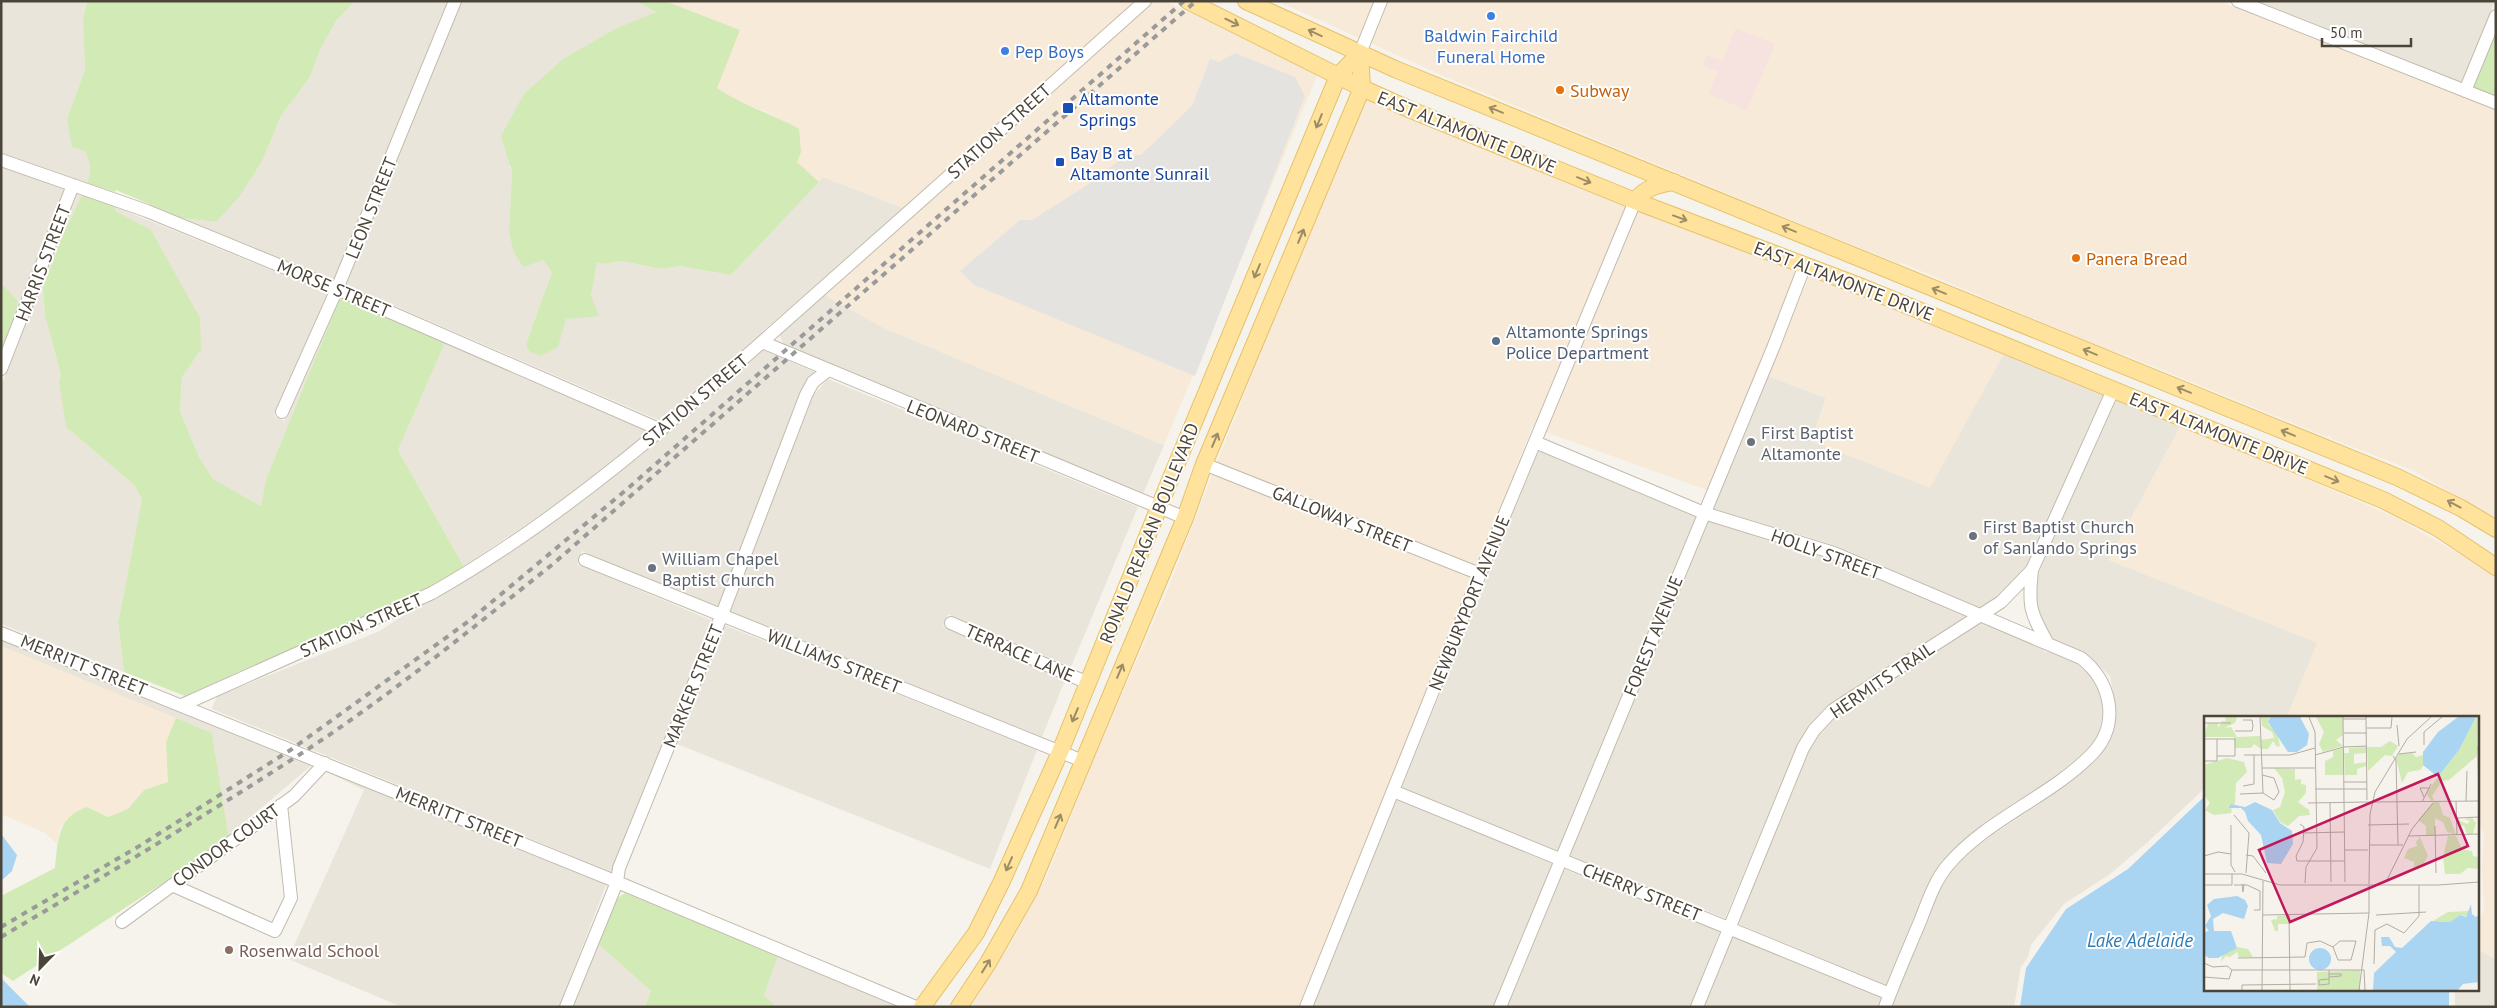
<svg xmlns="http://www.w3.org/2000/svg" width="2497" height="1008" viewBox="0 0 2497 1008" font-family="'PT Sans',sans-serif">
	<rect width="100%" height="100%" fill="#f6f3ec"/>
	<!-- residential -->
	<path fill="#eae5da" d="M1,1H87L83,19L85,70L67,119L73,142L85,151L90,163L92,173L87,183L1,153Z
		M355,1H448L334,280L182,218L216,222L262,161L281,116L310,77L321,48L336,21Z
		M461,1H636L656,12L617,28L509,167L512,172L509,232L513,250L532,262L543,260L552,272L526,344L593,303L591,296L597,261L603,264L622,261L661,269L680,266L731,275L823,177L903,208L661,421L346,285Z
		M2257,1H2495L2462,82Z
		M1,167L65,189L16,314L18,301L1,283Z
		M77,193L82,195L62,237L43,288L45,316L61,375L66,427L134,485L142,499L118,623L124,672L1,624V386Z
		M115,207L329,293L274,416L284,421L340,298L266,479L261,506L213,479L199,457L180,411L182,377L201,350L115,211Z
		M824,295L884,328L1164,445L1143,494L784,345L779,335L782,328Z
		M445,343L649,430L576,490L464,567L398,450Z
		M763,350L816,373L800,393L718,608L582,551L577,564L713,621L612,872L212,709L217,696L380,631L411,610L458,586L583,501L662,436L665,437L667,432Z
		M2005,352L2077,382V384H2082L2105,393L2027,568L1998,596L1979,608L1837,546L1712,508L1768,376L1826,398L1811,441L1991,376Z
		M828,379L1138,507L1071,667L948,614L943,626L1065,680L1042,737L729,612L811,398Z
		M2116,398L2181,425L2109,560L2318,643L2287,717H2206V787L2149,841L2110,874L2064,904L2031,945L2028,957L2021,967L2014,1007H1891L1939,891L1951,871L1969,851L2042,802L2096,759L2110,739L2115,719V700L2110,676L2083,651L2052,638L2040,615L2035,597L2038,572Z
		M1538,451L1696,517L1558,852L1402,787Z
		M1707,521L1831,559L1965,617L1830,704L1810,726L1798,745L1725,918L1569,856Z
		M1979,623L2043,649L2045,653L2048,651L2077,664L2092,677L2099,688L2102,702V719L2098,735L2089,749L2036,791L1963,840L1942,862L1928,886L1887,985L1736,923L1809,751L1819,735L1836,715Z
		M724,625L1037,750L990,869L677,744Z
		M1,640L182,712L606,885L559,1007H402L288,959L364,790L312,765L228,836L212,733L1,646Z
		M1396,800L1553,864L1494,1007H1313Z
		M1564,869L1720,931L1690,1007H1507Z
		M1731,935L1882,998L1878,1007H1703Z
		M598,944L651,991L645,1007H572Z
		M2478,950L2496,959V1007H2455V989H2478Z
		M778,956L898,1007H776L764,995Z"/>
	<!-- commercial -->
	<path fill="#f7ead8" d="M665,1H1135L903,208L823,177L819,182L799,164L797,162L801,152L775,116L730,97L716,88L740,30Z
		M1154,1H1165L1319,71L1164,445L884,328L824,295Z
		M1277,1H1375L1359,38Z
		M1388,1H2219L2496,110V519L2412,470L2332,439L2329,435L2327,437L2128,356L2103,348L1902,263L1900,264L1828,235L1455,81L1370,43Z
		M1366,92L1629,198L1534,427H1532L1477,566L1217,462Z
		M1640,203L1800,268L1707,490L1545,432Z
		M1811,272L2005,352L1930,488L1811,441L1826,398L1768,376Z
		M2181,425L2397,518L2496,575V959L2478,950V924L2484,910L2482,870L2484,834L2478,821V717H2287L2317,643L2109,560Z
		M1212,475L1472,578L1299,1007H971L1012,941L1046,878L1093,761L1169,586Z
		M1,646L176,718L166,742L168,782L144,790L128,809L108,817L87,807L60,828L57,844L45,833L1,814Z"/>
	<!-- medical -->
	<path fill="#f6e3e0" d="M1736,28L1775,44L1747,110L1708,94L1718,71L1702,65L1707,55L1722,61Z"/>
	<!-- green -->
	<path fill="#d2eab5" d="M87,1H355L336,21L321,48L310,77L281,116L262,161L239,197L216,222L182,218L116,190L115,192L87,183C93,170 90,163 85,151L72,147L67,119L85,70L83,19Z
		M636,1H665L740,30L717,88C742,105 772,114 799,129L801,152L797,162L819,182L731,275L680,266L661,269L622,261L603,264L597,262L591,296L599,316L566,319L558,347L541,356L529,351L526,344L552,272L543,260L523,267L513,250L509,232L512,172L501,136L524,94L563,59L617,28L656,12Z
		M2496,32V95L2473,87Z
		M82,195L115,207V211L151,230L200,318L201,350L182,377L180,411L199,457L213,479L261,506L266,479L340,298L445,343L398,450L464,567L429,587L185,696L124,672L118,623L142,499L134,485L66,427L59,381L61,375L45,316L43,288L62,237Z
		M1,283L18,301L16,314L1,353Z
		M176,718L212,733L229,840L13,981L1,973V896L55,868C58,841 57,817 87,807L108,817L128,809L144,790L168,782L166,742Z
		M625,893L778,956L764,995L776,1007H645L651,991L598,944L616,899Z"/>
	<!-- parking -->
	<path fill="#e5e3e0" d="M1235,53L1295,77L1305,96L1195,376L974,285L960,271L1020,220H1032L1086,186L1126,155H1141L1192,106L1210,59L1219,62Z"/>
	<!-- water -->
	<path fill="#a9d4f2" d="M2206,795V989H2449V1007H2020L2026,968L2066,909L2128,869Z
		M1,834L17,855L12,871L1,881Z
		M1,978L30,1007H1Z"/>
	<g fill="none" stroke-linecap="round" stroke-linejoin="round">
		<defs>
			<path id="minor" d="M2238,1L2496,103
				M1360,53L1381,1
				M2465,91L2496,16
				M1,160L147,211L337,289L661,430
				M762,342L1185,518
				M1,369L73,185
				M282,412L337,289L455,1
				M1535,442L1704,513L1834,553L2081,658C2111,681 2121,724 2092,754C2050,797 1987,819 1948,865C1935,880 1928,901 1921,919C1909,948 1896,977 1885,1007
				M1204,464L1480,574
				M585,560L1083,761
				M2032,570C2028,607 2030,612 2048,644
				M951,623L1088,683
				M1,633L605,877L916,1007
				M182,705L432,593C570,515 689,407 807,302C920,202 1032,102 1145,1
				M1393,791L1890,994
				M172,885L275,931L291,898L281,805
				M122,922L294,796L325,763
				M566,1007L617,882L619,868L721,617L806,395L813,382L827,371
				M1306,1007L1480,574L1635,201
				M1500,1007L1773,348L1805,265
				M1697,1007L1803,748L1814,730L1833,710L2001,602L2032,570L2113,390"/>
			<path id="major" d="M1188,1L1362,88L1411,110L1635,201L1862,287L2383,500L2438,528L2496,567
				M1246,1L1395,69L2397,477L2461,508L2496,529
				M1635,201C1645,188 1658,184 1674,182
				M922,1007L976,933L1001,883L1060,752L1170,480L1338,76L1360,53
				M959,1007L988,963L1029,891L1185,518L1204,464L1362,88L1360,53"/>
		</defs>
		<!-- minor casing -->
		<use href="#minor" stroke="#c2bbae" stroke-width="14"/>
		<!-- major casing -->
		<use href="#major" stroke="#e6c16a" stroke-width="18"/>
		<!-- minor -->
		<use href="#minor" stroke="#fff" stroke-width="12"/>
		<!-- major -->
		<use href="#major" stroke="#ffe39c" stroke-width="16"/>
		<!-- rail -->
		<path stroke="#9a9a9a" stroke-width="4" stroke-dasharray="6 6" stroke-linecap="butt" d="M1,927L141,845L292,749L469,621L626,490L1184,1
			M1,937C103,877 203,817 302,753C390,696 471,629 553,564L1196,1"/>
	</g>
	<!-- one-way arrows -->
	<defs><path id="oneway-shaft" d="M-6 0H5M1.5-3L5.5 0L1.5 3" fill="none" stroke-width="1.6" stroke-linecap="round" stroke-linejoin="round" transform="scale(1.25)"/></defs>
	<g stroke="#9c8c66">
		<use href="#oneway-shaft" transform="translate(1232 22) rotate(26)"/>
		<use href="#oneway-shaft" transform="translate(1315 33) rotate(-155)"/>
		<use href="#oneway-shaft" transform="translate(1496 110) rotate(-158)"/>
		<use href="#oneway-shaft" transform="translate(1319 121) rotate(112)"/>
		<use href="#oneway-shaft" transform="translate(1584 180) rotate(22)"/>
		<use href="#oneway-shaft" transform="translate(1680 218) rotate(20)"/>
		<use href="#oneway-shaft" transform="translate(1789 229) rotate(-158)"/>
		<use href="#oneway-shaft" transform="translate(1301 236) rotate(-67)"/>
		<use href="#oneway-shaft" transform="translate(1257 271) rotate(113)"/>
		<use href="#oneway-shaft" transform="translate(1939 291) rotate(-158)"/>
		<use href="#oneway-shaft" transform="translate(2090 352) rotate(-158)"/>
		<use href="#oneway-shaft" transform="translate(2184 390) rotate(-158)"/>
		<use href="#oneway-shaft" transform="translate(2288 433) rotate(-158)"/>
		<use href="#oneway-shaft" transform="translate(1215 440) rotate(-67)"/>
		<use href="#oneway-shaft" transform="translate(2332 479) rotate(22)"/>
		<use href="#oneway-shaft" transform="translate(2454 504) rotate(-152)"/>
		<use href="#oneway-shaft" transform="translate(1120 671) rotate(-67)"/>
		<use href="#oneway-shaft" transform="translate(1075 715) rotate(113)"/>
		<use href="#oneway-shaft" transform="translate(1058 821) rotate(-67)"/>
		<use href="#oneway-shaft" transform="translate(1009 864) rotate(114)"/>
		<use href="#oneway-shaft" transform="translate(986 966) rotate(-58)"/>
	</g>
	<!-- markers -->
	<g fill="#3f7fe0" stroke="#fff" stroke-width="2">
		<circle cx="1491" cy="16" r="5"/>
		<circle cx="1005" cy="51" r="5"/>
	</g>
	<g fill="#e8710a" stroke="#fff" stroke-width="2">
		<circle cx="1560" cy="90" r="5"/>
		<circle cx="2076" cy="258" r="5"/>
	</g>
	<g fill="#1a4fb4" stroke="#fff" stroke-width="2">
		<rect x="1062" y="102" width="12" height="12" rx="2.5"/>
		<rect x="1055" y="157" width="10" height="10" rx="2.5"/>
	</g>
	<circle fill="#5c6f8a" stroke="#fff" stroke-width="2" cx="1496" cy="341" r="5"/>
	<g fill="#6b7280" stroke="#fff" stroke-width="2">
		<circle cx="1751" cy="442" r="5"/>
		<circle cx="1973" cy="536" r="5"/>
		<circle cx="652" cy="568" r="5"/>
	</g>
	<circle fill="#8d6e63" stroke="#fff" stroke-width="2" cx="229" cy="950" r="5"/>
	<g text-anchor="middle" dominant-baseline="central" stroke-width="4" stroke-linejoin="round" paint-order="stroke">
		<!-- shop labels -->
		<g font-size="18" fill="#366cbe" stroke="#fff">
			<text x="1491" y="35">Baldwin Fairchild<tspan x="1491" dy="21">Funeral Home</tspan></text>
			<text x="1015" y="51" text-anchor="start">Pep Boys</text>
		</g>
		<!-- food labels -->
		<g font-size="18" fill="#c56008" stroke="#fff" text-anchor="start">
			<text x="1570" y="90">Subway</text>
			<text x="2086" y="258">Panera Bread</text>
		</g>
		<!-- transit labels -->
		<g font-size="18" fill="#164399" stroke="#fff" text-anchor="start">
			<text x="1079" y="98">Altamonte<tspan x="1079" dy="21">Springs</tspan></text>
			<text x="1070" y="152">Bay B at<tspan x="1070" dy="21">Altamonte Sunrail</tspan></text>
		</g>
		<!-- street labels -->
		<g font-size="18" fill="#4b4439" stroke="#fff">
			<text transform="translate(999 131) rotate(-42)">STATION STREET</text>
			<text transform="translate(1467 132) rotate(22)">EAST ALTAMONTE DRIVE</text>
			<text transform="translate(371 208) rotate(-68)">LEON STREET</text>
			<text transform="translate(43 263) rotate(-69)">HARRIS STREET</text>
			<text transform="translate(1844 281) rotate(21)">EAST ALTAMONTE DRIVE</text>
			<text transform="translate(334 288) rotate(23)">MORSE STREET</text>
			<text transform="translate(695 400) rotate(-40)">STATION STREET</text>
			<text transform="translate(973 431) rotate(22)">LEONARD STREET</text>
			<text transform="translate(2219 433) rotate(22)">EAST ALTAMONTE DRIVE</text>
			<text transform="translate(1342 519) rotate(22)">GALLOWAY STREET</text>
			<text transform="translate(1149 533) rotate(-68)">RONALD REAGAN BOULEVARD</text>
			<text transform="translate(1826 554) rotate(20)">HOLLY STREET</text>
			<text transform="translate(1469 603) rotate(-68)">NEWBURYPORT AVENUE</text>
			<text transform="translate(361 625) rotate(-24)">STATION STREET</text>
			<text transform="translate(1653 636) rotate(-68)">FOREST AVENUE</text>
			<text transform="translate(1020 653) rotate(24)">TERRACE LANE</text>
			<text transform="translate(834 661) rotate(22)">WILLIAMS STREET</text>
			<text transform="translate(84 665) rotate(22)">MERRITT STREET</text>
			<text transform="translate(1882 680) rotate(-34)">HERMITS TRAIL</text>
			<text transform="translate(693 686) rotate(-68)">MARKER STREET</text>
			<text transform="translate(459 817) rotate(22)">MERRITT STREET</text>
			<text transform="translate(226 845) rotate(-36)">CONDOR COURT</text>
			<text transform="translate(1642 892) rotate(22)">CHERRY STREET</text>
		</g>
		<!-- service labels -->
		<g font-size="18" fill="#4e5e75" stroke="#fff" text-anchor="start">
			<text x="1506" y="331">Altamonte Springs<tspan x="1506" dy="21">Police Department</tspan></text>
		</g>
		<!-- worship labels -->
		<g font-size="18" fill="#5b616d" stroke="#fff" text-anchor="start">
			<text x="1761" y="432">First Baptist<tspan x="1761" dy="21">Altamonte</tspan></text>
			<text x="1983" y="526">First Baptist Church<tspan x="1983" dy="21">of Sanlando Springs</tspan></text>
			<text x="662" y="558">William Chapel<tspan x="662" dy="21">Baptist Church</tspan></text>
		</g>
		<!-- education labels -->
		<g font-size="18" fill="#785e54" stroke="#fff" text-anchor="start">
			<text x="239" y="950">Rosenwald School</text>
		</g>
		<!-- water labels -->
		<g font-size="19" font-style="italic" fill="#2e7ab2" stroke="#fff">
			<text x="2140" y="940">Lake Adelaide</text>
		</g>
	</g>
	<!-- overview -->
	<g transform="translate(2204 716)">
		<rect width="275" height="275" fill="#f6f3ec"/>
		<path d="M21,1H33L31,7L20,12L27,11L33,21L56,20L57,33L50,28L47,32H31L30,21H0L4,7H14V12L18,5H22ZM57,1H65L64,8L73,17L76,30L73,31L69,25L64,33H58L57,24L70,22L68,16L58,10ZM112,1H139V19L132,24L139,30L119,36L115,28L120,16ZM272,1H275L273,40L245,64L238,65L228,80L230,84L227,85L222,77L255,34ZM186,25L194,30L188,40L181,39L164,55L163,31H177ZM162,31V37L150,38V48L162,46V50L153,53V59H141L140,37H145V32ZM139,32L140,59H121V45L129,41V35ZM208,37L212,41L219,39V50L216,54L204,56L198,67L192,42L195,38ZM23,42L40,46L43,56L32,67L31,88L23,91L28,93L27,97L10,99L1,94L6,87L0,79V49ZM70,52L91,53V64L97,63V68L102,69V77L94,86L105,94L106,99L95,100L84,110L76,106L69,94L76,91L81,76L78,62ZM230,86H235L239,99L246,102L252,119L243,116L239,106L231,102V119H222V110L214,104ZM268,102L272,107L269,118H263L260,110L254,109L253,103L263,108L266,105L260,103ZM244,120H252L258,133L268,135L269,140L275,141V153L264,152L256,158H241L239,141ZM216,121L224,140L218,150L210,151V146L200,142L204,133L213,130L212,126ZM266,195L262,200L256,199L246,206L229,205L244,196ZM85,199V208H74V215H71L67,204L73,203V200ZM33,231L44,233L49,241H35L33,236L26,241L22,240L17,246L18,240ZM156,254V274H113V256Z" fill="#d2eab5"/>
		<path d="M66,1H96L105,18L103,29L93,36H84L64,6ZM254,1H272L255,34L234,61L219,49V36L234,16ZM51,86L68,94L76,107L88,115L89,128L77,148L63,147L57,119L44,105L41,96L37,92H24L27,88L41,91ZM33,180L41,184L44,190L40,203L19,197L9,203L10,215H27L33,232L14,242H5L0,239V216L5,215L1,210L7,200L3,189L10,183ZM267,188L268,198L272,201L275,198V266L259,268L254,274H169L170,257L192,236L186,230H178L177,221H185L191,231L198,232L227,205L246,206L256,199L262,201ZM105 243a11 11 0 1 1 22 0a11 11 0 1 1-22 0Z" fill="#a9d4f2"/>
		<path fill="none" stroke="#b2ada4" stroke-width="1" d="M56,1L59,77M139,1L141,166M162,1L163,84M139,3H162M39,4H48L49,10M0,7H27M193,9L195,30M163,12H187L188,1M31,15H48L49,10M140,17H163M0,23H31V40H13M13,23V40M220,29V16L238,1M274,30L275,100M195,38L212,36M40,39H86L111,32M111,39L140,31L163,30M189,40L192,44L194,129M0,45H13V40M58,52H111M58,59L70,62L75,76L70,84L59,77M140,66H163M39,70L50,68V39M111,73H163M36,78L59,77M220,81L216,72H225M252,85L253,119M262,85L263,55M169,86L275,85M218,86L227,68M104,87L165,86M126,87L127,166M30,99L45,117L42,157M253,102L275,101M96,108L100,111L99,126L92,140L93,145H141M27,109V149L31,156M164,109L205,108M231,110L232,157M99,117L140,116M204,120L275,118M166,129H199M141,134H164M42,139L49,140L62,157M0,140L14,136L27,138M0,158H38L76,169H234L275,166M182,166L208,113L229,87M101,167L102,151L113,132L111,16L105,1M38,168L39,176L40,168M165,168L166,98L171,76L203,23L227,1M0,169H28V158M30,169H43L56,175V194H50M59,199L165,197M85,199L86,274M172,199L222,196M34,242L101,241L103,227L116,225L129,231L134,244H147L152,225H136L129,231M0,247L9,251L23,250L28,254M170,248L171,214L183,208L200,217L215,200V169M28,254H160L161,274M125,254V268L115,269V264L125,263M125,258H137V260L125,261M0,261L25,263L28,254M38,274V269L112,268M58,274L59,165M155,274L165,197V169"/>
		<path fill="#c2185b" fill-opacity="0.15" stroke="#c2185b" stroke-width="2.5" d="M234,58L264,130L86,206L55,134Z"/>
		<rect width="275" height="275" fill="none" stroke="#4b4439" stroke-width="2.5"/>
	</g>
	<!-- border -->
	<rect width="2497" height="1008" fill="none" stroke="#4b4439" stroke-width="5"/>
	<!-- north arrow -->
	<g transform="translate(40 968) rotate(203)" stroke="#ffffff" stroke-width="4" paint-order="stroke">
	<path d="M0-4L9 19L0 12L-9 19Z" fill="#4b4439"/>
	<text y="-8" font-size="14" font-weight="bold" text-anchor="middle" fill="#4b4439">N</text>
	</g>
	<!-- scale -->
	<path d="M2322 38v8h89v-8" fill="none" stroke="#4b4439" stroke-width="2.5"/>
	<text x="2330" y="38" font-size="15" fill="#4b4439" stroke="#ffffff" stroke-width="4" paint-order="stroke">50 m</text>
</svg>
